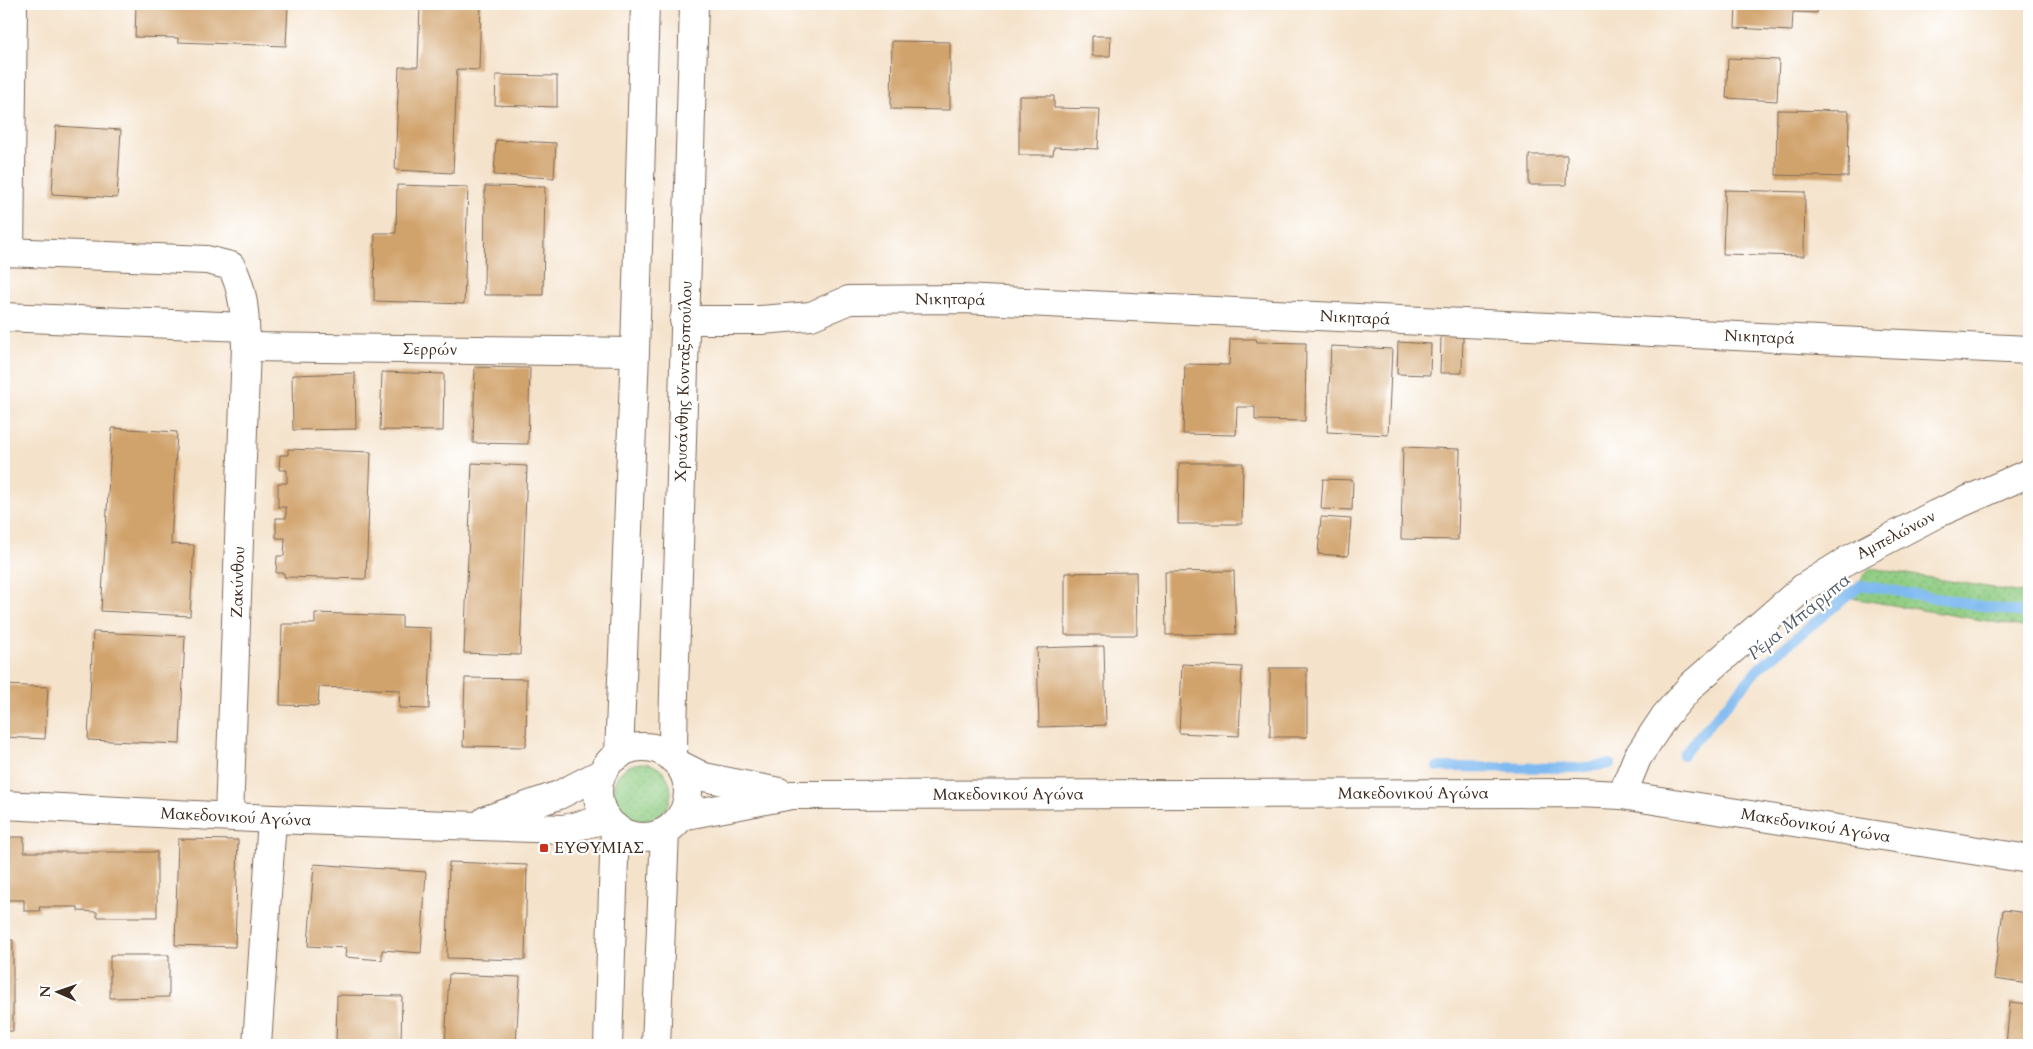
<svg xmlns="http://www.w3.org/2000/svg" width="2033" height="1049" viewBox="0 0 2033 1049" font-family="Cardo,serif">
	<defs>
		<pattern id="grass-dots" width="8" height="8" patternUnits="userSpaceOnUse" patternTransform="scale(1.25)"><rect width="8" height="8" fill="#8fcc82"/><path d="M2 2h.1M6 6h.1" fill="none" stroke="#7caf70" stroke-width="1.8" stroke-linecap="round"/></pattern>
	</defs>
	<rect width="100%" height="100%" fill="#fff"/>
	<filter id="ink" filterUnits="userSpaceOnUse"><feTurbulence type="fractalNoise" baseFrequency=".02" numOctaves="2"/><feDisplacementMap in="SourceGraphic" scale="10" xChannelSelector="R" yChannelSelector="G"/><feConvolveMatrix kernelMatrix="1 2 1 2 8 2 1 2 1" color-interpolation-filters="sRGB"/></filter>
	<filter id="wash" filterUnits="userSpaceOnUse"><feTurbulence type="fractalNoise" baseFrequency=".0096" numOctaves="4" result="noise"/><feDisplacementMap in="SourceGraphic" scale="20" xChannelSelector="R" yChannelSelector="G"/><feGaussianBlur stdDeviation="1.12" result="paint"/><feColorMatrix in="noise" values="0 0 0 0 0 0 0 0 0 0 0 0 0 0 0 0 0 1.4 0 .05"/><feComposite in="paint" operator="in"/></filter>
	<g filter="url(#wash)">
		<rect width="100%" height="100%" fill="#f4e2ca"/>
		<!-- grass -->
		<path fill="url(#grass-dots)" stroke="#657b50" d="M1871,568L2029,594V628L1845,597Z
			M613 792a29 29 0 1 1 58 0a29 29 0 1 1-58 0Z"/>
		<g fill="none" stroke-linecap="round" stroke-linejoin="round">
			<!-- stream -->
			<path stroke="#7eb9f0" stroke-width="10" d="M1683,755L1759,668L1861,585L2029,614
				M1437,767L1578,768L1610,764"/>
		</g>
		<g id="blocks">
			<!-- building -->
			<path fill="#d1a36c" d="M136,4H288L286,46L178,42V38L135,37Z
				M420,4H481L479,70L457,69L453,173L395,170L399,67H418Z
				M1736,4H1818L1817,13L1793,12L1792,31L1735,28Z
				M1092,36H1111L1110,56H1092Z
				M892,41L950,42V110L891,109Z
				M1728,58L1779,60L1777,101L1726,98Z
				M496,75L557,76V107L495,105Z
				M1019,96H1054V108L1100,109L1098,149L1054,147L1053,155H1019Z
				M1777,110L1849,111L1848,177L1776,175Z
				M56,126L121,130L117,198L52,194Z
				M496,140L556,143L554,178L494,175Z
				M1529,155H1567L1566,185H1529Z
				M397,185L468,187L464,304L374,301L375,233H396Z
				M485,186L545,187L543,295H484Z
				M1725,190L1805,192L1804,256L1723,254Z
				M1441,336L1463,337L1462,373H1440Z
				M1230,339H1256L1257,342L1306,343L1305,421L1255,420V407H1237L1236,435L1183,434L1185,364L1229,365Z
				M1398,342L1431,344L1430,375L1397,374Z
				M1331,346L1392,349L1388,435L1327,432Z
				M475,367L530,368L528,444L473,443Z
				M382,372L444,374L443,431L380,430Z
				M355,373L356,429L293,430L292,375Z
				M112,428L177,432L171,544L194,545L190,616L101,611Z
				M1403,447L1460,449L1458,540L1401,539Z
				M288,449L371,452L366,579L284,577V573H276L277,556H284L285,538H276V518H286V507H278V483H287V470H279L280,455H288Z
				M472,463L527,466L520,655L464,653Z
				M1179,463H1243L1242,524H1178Z
				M1323,479L1353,480L1352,510L1321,509Z
				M1321,517L1351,519L1348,556L1318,554Z
				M1234,571L1236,634L1166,635L1165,572Z
				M1136,572L1137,635H1065V573Z
				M315,613L402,616V627L431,628L429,709L399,708L400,690L319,687L318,706L280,705L282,624H315Z
				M93,632L185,636L180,744L88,740Z
				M1104,646L1106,725L1039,727L1037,648Z
				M1182,664L1242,667L1239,736L1179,733Z
				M1270,668H1307V737H1270Z
				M465,678L527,679L526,747L463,746Z
				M4,685L48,687L45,739L4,737Z
				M4,837H24V852H157V917H97V912L78,911V907H39L40,911H24V900H4Z
				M178,839L238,840L235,947L175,945Z
				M449,862L527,865L525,960L447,958Z
				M314,864L426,872L421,953L382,950V960L345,957L346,948L308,946Z
				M2003,910L2029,913V984L1994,979Z
				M4,940H13V1031H6V1045H4Z
				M110,955H169V997L110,998Z
				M449,974L520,977L516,1045H445Z
				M337,995L402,996L401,1045H336Z
				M2010,1002L2029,1004V1045H2006Z"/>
		</g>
	</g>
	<g filter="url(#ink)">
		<use href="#blocks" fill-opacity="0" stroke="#7c6a5a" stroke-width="1"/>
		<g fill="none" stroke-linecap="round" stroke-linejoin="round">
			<defs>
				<g id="street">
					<path d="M4,252L207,260L231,266C245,291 245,320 246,347L229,816"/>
					<path d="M10,252L13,4"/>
					<path d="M4,317L245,327"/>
					<path id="s1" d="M684,320H761L811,316L849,300L962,299L2029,350"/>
					<path id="s2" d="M246,347L635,352"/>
					<path id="s3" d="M1622,795L1637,758L1665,716L1692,685L1803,588L1848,560L1936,514L2029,473"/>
					<path d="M257,1045L272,819"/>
				</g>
				<g id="secondary">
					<circle cx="643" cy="792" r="45"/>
					<path d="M619,755L635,352L645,4"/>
					<path id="s4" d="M673,759C673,676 678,594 680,512C685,343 689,173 694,4"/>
					<path d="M678,764L704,777L779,792"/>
					<path id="s5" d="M4,805L272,819L564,829L607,819"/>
					<path id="s6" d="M681,816L792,795L1576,793L1622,795L2029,859"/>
					<path d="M486,820L559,795L602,773"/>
					<path d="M608,1045L615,827"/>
					<path d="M656,1045L665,832"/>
				</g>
			</defs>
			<!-- street casing -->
			<use href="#street" stroke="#7c6a5a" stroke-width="30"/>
			<!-- secondary casing -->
			<use href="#secondary" stroke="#7c6a5a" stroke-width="30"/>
			<!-- street -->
			<use href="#street" stroke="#fff" stroke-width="28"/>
			<!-- secondary -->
			<use href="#secondary" stroke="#fff" stroke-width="28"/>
		</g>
	</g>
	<!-- markers -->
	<rect fill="#c8321e" stroke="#fff" stroke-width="2" x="539" y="843" width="10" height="10" rx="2.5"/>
	<g text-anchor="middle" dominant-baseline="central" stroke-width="4.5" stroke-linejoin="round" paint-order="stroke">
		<!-- street labels -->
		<g font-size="16" fill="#3b2a1e" stroke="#fff">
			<text stroke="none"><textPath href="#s1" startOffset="270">Νικηταρά</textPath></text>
			<text stroke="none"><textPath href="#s1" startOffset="675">Νικηταρά</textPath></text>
			<text stroke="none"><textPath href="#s1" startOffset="1080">Νικηταρά</textPath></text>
			<text stroke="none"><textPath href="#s2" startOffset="184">Σερρών</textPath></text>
			<text stroke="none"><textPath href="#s4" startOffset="378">Χρυσάνθης Κονταξοπούλου</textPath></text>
			<text stroke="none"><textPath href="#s3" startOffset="386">Αμπελώνων</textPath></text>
			<text transform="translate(238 582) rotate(-88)">Ζακύνθου</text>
			<text stroke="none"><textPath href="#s6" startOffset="734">Μακεδονικού Αγώνα</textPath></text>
			<text stroke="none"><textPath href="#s6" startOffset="329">Μακεδονικού Αγώνα</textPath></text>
			<text stroke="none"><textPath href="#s5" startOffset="232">Μακεδονικού Αγώνα</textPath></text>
			<text stroke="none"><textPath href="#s6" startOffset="1139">Μακεδονικού Αγώνα</textPath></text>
		</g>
		<!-- poi labels -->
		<g font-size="16" fill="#3b2a1e" stroke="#fff" text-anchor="start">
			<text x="554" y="848">ΕΥΘΥΜΙΑΣ</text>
		</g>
		<!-- water labels -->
		<g font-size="18" font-style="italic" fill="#525c68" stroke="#fff">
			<text transform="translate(1799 617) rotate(-39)">Ρέμα Μπάρμπα</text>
		</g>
	</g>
	<!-- margin -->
	<rect width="2033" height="1049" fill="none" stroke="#fff" stroke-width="20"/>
	<!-- north arrow -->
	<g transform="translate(58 992) rotate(272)" stroke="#ffffff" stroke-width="4" paint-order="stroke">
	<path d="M0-4L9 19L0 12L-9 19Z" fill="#3b2a1e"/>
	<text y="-8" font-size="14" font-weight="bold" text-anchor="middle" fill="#3b2a1e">N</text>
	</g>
</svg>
